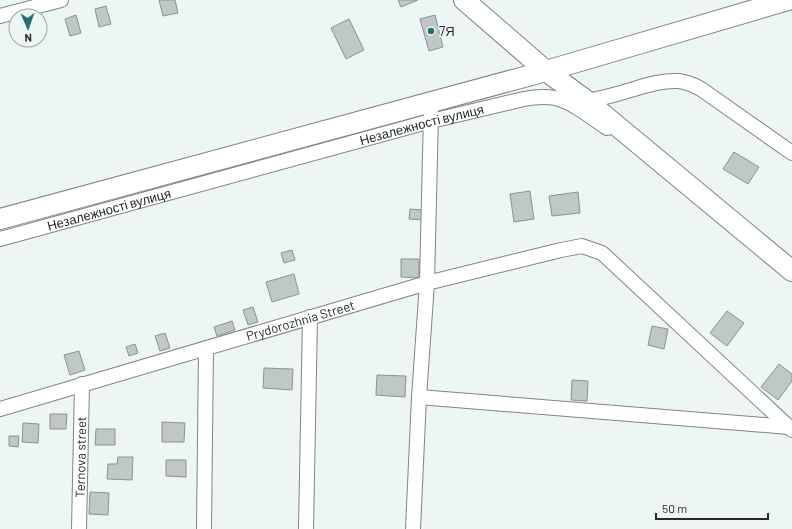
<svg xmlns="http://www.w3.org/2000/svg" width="792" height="529" viewBox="0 0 792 529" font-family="Barlow,sans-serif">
	<rect width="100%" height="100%" fill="#eef5f5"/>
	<!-- building -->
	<path fill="#c0c7c7" stroke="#8b9292" d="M159,0H175L178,13L163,16Z
		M398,0H418L401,7Z
		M106,6L111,24L99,27L95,9Z
		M76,15L81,33L70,36L65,19Z
		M435,15L443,47L429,51L420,19Z
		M349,19L364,50L346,59L331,28Z
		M734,152L759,167L748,184L723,169Z
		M530,191L534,219L514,222L510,194Z
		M578,192L580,213L552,216L549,196Z
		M410,209L422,210V220L409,219Z
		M292,250L295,260L284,263L281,253Z
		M401,259H419V278L401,277Z
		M294,274L299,294L272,302L266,282Z
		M253,307L258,322L248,325L243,310Z
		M727,311L744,323L727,346L710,333Z
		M232,321L235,330L217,336L214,327Z
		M652,326L668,329L664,349L648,345Z
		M165,333L170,348L160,351L155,336Z
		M135,344L138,353L129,356L126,347Z
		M79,351L85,370L70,375L64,355Z
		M779,364L792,374V381L778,400L761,387Z
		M264,368L293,369L292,390L263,388Z
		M377,375L406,376L405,397L376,395Z
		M572,380L588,381L587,401L571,400Z
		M50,414H67L66,429H50Z
		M162,422L185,423L184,442H162Z
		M23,423L39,424L38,443L22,442Z
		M96,429H115V445H95Z
		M9,436H19L18,447L9,446Z
		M118,457H133L132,480L107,479L108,464H117Z
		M166,460H186V477L166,476Z
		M90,492L109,493L108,515L89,514Z"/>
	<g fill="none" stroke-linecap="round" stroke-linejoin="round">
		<defs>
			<g id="street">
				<path d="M0,16L61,0"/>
				<path d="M587,101C597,99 607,97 617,94C637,89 657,80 678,81C687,82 694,85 701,89L792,153"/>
				<path id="s1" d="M0,239L431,121L524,99C534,97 545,96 555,98C573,102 592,118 607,128"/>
				<path d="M419,397L789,427"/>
				<path id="s2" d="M0,409L427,283L431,113"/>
				<path id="s3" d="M79,529L82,384"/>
				<path d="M204,529L206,348"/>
				<path d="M306,529L310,317"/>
				<path d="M413,529L419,397L427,283L561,250L582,246L602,253L792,430"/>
			</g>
			<path id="secondary" d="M464,0L546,71L587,101L792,271
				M0,219L546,71L788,0"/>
		</defs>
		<!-- street casing -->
		<use href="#street" stroke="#7f8585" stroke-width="16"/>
		<!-- secondary casing -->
		<use href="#secondary" stroke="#7f8585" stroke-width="22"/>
		<!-- street -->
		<use href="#street" stroke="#fff" stroke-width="14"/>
		<!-- secondary -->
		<use href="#secondary" stroke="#fff" stroke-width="20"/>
	</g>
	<!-- markers -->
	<circle fill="#257070" stroke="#eef5f5" stroke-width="1.5" cx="431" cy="31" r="4"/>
	<g text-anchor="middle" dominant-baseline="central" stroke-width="3.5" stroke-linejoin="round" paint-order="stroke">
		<!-- poi labels -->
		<g font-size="13" fill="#272a2a" stroke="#eef5f5" text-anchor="start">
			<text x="439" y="31">7Я</text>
		</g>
		<!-- street labels -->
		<g font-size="13" fill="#272a2a" stroke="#eef5f5">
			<text stroke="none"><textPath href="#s1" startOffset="437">Незалежності вулиця</textPath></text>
			<text stroke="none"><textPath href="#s1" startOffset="113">Незалежності вулиця</textPath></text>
			<text stroke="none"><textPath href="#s2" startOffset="313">Prydorozhnia Street</textPath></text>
			<text stroke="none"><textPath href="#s3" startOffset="72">Ternova street</textPath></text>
		</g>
	</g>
	<!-- north arrow -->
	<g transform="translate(28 28) rotate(178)"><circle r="19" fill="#eef5f5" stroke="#9ea4a4"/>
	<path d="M0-3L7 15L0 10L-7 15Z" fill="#257070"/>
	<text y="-6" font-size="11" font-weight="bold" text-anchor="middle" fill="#272a2a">N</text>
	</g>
	<!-- scale -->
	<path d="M656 513v6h112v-6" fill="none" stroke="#272a2a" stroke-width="2"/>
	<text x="662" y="513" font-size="12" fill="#272a2a" stroke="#eef5f5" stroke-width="3" paint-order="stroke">50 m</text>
</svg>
